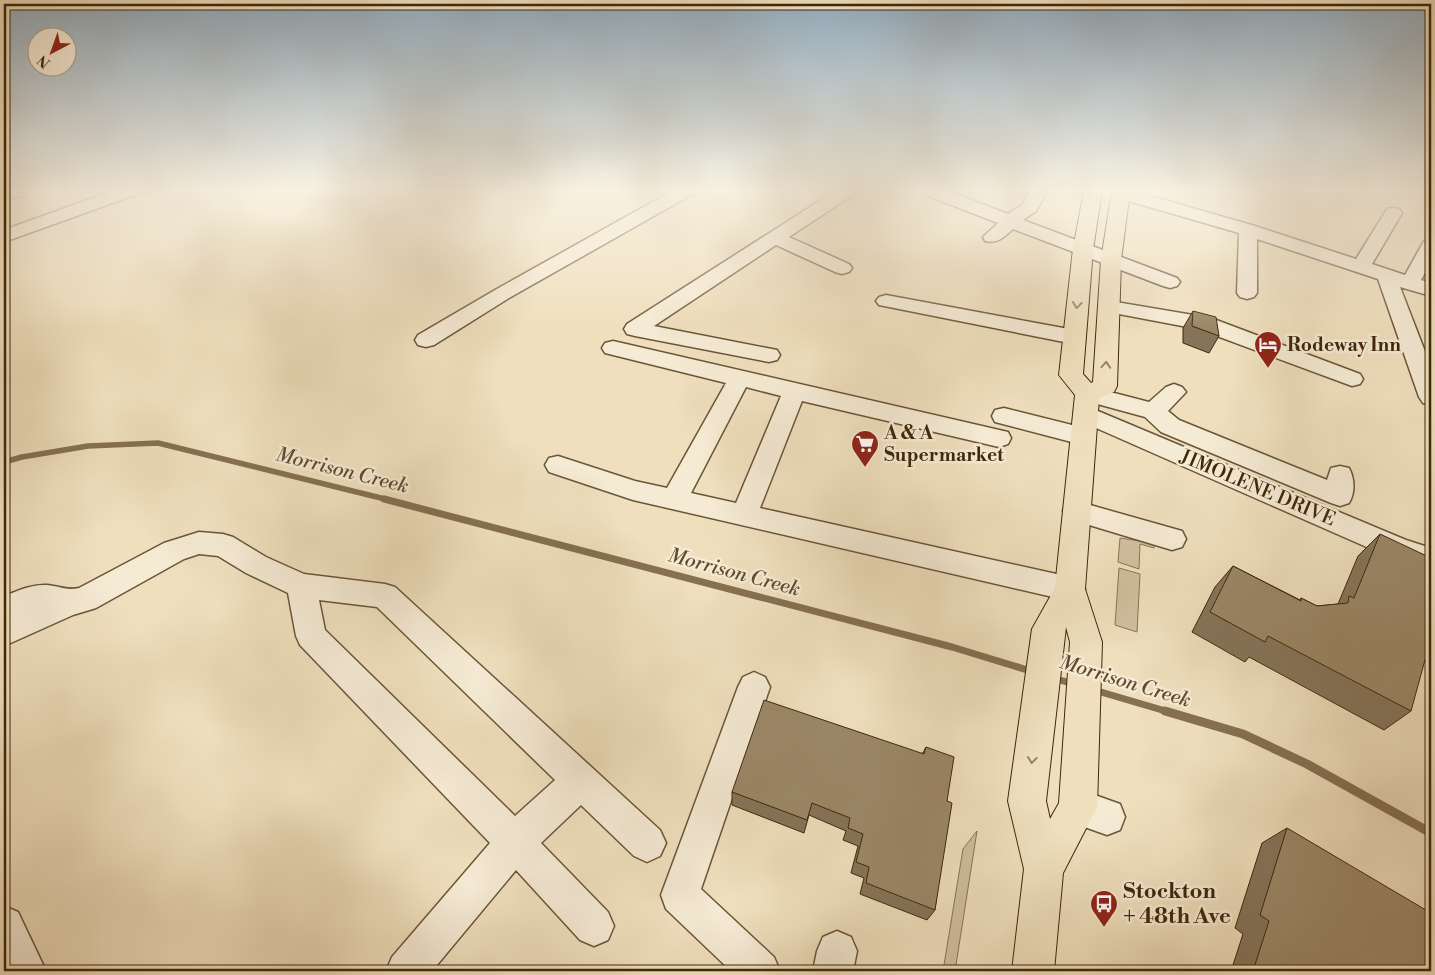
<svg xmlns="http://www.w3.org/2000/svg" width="1435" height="975" viewBox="0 0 1435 975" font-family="'Libre Bodoni',serif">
	<rect width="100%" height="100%" fill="#efdfbd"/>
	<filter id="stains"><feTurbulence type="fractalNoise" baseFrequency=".004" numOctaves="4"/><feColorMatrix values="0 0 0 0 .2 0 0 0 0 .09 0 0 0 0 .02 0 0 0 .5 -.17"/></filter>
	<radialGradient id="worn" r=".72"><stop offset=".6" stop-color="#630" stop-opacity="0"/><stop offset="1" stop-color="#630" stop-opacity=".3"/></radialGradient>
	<!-- green -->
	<path fill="#d1c09f" stroke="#887454" d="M1120,538L1154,543V548L1140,544L1139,569L1118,562Z
		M1119,568L1140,574L1137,632L1115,625Z
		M977,831L955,971H943L963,849Z"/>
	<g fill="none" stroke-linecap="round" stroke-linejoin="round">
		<!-- stream-far2 -->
		<path stroke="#857051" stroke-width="5.5" d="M4,462L22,457L88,446L158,443L389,500"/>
		<!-- stream-far1 -->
		<path stroke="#857051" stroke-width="7" d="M384,499L952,647L1034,672
			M1053,678L1074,684
			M1094,690L1169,712"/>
		<!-- stream -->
		<path stroke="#857051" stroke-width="9" d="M1165,711L1243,734L1307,764L1431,833"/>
		<defs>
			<path id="minor" d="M4,191H27L24,195L4,201Z
				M112,191H138L135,195L4,242V230Z
				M672,191H694L691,195L509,298L434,345L426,347L418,345L415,340L418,335L495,290Z
				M835,191H856L853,195L789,237L849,264L852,268L849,272L842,274L835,272L776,245L654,326L777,350L780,355L777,360L769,362L635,336L627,334L624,329L627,324Z
				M923,191H948L1008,214L1023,204L1029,191H1047L1036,211L1023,220L1177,278L1180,282L1177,286L1170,288L1163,286L1013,229C1004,237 998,244 985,241L983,237L998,223L926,195Z
				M1114,191H1133L1255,226L1356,259L1387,209L1393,208L1399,209L1402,213L1372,264L1405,275L1424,241L1431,239V262L1421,280L1431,283V296L1400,287L1431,367V405L1423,403L1419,397L1378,279L1257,239V293L1254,297L1247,299L1240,297L1237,293L1239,233L1115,197L1112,193Z
				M886,295L1074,330L1082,332L1085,337L1082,342L1074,344L879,305L876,301L879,297Z
				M1110,301L1211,318L1360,374L1363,379L1360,384L1352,386L1198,329L1103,311L1100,307L1103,303Z
				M613,341L1008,432L1011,438L1008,444L999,447L802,401L760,508L1070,577L1080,580L1085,589L1080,598L1070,601L633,500L549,472L545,465L549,458L558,456L635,481L667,488L726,383L605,353L602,348L605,343ZM746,387L781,396L736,503L691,493Z
				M1174,384L1182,387L1186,392L1168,411L1179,420L1327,480L1331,468L1340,466L1349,468C1355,479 1355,493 1349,503L1340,506L1331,503L1161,432L1145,417L1079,399L1075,394L1079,389L1087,386L1149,402L1166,387Z
				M1086,406L1406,540L1431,548V570L1387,556L1078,420L1074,414L1078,408Z
				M1004,408L1092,430L1095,436L1092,442L1083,445L995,422L992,416L995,410Z
				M1076,501L1182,531L1186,539L1182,547L1172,550L1066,518L1063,511L1066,504Z
				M199,532L223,534L233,537L266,557L304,574L385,584L395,587L660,830L666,843L660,856L647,862L634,856L581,805L541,843L608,912L614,926L608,940L594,946L580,940L516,870L432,971H386L392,957L490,843L300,645L296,636L288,593L246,573L218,556L199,554L184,559L96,608L73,615L4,646V596C17,591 32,584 47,585C59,586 67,591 79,588L164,543ZM319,600L377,607L555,780L515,816L325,630Z
				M754,672L765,677L770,687L701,889L774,957L780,971H731L666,909L661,895L738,687L743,677Z
				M1078,789L1120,804L1125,817L1120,830L1107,835L1065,820L1060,807L1065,794Z
				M4,906L18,912L46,971H5Z
				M837,931L851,937L857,951L853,971H813L817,951L823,937Z"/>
			<path id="major" d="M1084,191H1102L1093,249L1083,374L1091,383L1093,382L1101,260L1112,191H1130L1121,260L1117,386L1114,392L1099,398L1085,589L1102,642L1097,807L1063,873L1054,971H1012L1024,869L1008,801L1032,629L1055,588L1075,395L1059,375L1073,249ZM1066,627L1070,642L1059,803L1050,819L1046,801Z"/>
		</defs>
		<!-- minor casing -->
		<use href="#minor" stroke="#6b5537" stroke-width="3"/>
		<!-- major casing -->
		<use href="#major" stroke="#3f270a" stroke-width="2"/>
		<!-- minor -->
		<use href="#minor" fill="#f5ead4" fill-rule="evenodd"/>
		<!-- major -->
		<use href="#major" fill="#efdfbd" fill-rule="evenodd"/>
	</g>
	<!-- wall -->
	<path fill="#857459" stroke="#3f270a" d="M1193,311L1219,336L1209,353L1183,343V328Z
		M1380,534L1411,711L1384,730L1249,657L1245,662L1192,632L1215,587L1233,566L1300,600L1301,598L1317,606L1338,604L1358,556Z
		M926,747L947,801L935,910L927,920L860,894L864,878L851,873L858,846L843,840L846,831L809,815L804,833L732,805V792L923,753Z
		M1287,828L1431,971H1231L1243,934L1235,928L1262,843Z"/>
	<!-- building -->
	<path fill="#9b8767" stroke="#3f270a" d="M1193,311L1216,317L1219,336L1192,326Z
		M1380,534L1431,558V638L1411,711L1268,636L1265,642L1210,612L1233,566L1301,601V598L1317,606L1348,603L1349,596L1354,598Z
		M764,700L924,754L926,747L954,757L947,801L952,803L935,910L866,883L869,867L856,862L863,834L848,828L850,818L812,803L807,820L732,792Z
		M1287,828L1431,913V971H1253L1269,921L1260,915Z"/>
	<!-- one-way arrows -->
	<defs><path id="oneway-chevron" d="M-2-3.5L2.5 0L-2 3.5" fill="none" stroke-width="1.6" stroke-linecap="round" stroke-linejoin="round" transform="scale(1.25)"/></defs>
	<g stroke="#978364">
		<use href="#oneway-chevron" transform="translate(1077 305) rotate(96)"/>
		<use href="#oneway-chevron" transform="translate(1106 365) rotate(-86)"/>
		<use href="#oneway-chevron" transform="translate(1032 760) rotate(97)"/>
	</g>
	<!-- sky -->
	<linearGradient id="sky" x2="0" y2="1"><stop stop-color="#93acbe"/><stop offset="0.58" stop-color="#f8f1e1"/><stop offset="1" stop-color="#f8f1e1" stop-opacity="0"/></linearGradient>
	<rect width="1435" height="328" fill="url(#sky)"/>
	<!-- icons -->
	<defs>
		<symbol id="hotel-pin" viewBox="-11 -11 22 30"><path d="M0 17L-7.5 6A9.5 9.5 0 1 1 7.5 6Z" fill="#8f2418" stroke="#f5ead4"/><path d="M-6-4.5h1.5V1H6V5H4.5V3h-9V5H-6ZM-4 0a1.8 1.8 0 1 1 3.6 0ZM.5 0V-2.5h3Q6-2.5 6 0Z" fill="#fff"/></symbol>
		<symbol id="supermarket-pin" viewBox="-11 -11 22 30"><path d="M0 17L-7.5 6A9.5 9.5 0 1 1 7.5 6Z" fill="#8f2418" stroke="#f5ead4"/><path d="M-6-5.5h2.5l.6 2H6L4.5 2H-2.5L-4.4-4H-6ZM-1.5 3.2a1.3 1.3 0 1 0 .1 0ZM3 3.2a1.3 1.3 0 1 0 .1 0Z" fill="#fff"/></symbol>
		<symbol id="bus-pin" viewBox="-11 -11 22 30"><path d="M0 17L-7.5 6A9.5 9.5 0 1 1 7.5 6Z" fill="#8f2418" stroke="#f5ead4"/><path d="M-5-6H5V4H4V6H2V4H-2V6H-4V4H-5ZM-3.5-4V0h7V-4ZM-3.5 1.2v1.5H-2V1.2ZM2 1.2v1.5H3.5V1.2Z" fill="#fff"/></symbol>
	</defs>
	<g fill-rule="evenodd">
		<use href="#hotel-pin" x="1252" y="329" width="32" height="43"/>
		<use href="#supermarket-pin" x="849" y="428" width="32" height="43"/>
		<use href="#bus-pin" x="1088" y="888" width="32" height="43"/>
	</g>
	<g text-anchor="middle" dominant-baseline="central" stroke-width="5" stroke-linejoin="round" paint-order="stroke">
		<!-- poi labels -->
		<g font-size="19" font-weight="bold" fill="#3f270a" stroke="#f5ead4" text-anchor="start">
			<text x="1287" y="345">Rodeway Inn</text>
			<text x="884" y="433">A &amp; A<tspan x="884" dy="22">Supermarket</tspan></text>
		</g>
		<!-- street labels -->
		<g font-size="19" fill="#3f270a" stroke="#f5ead4">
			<text transform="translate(1258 488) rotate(23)">JIMOLENE DRIVE</text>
		</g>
		<!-- water labels -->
		<g font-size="20" font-style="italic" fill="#624b2d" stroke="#f5ead4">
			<text transform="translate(342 471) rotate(14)">Morrison Creek</text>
			<text transform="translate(734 573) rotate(15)">Morrison Creek</text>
			<text transform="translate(1125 682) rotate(17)">Morrison Creek</text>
		</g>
		<!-- near-poi labels -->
		<g font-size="22" font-weight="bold" fill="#3f270a" stroke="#f5ead4" text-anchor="start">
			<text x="1123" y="891">Stockton<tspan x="1123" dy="25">+ 48th Ave</tspan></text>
		</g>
	</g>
	<!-- margin -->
	<rect width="1435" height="975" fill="none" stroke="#efdfbd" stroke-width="20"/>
	<rect x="5" y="5" width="1425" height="965" fill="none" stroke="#3f270a" stroke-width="2.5"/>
	<rect x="10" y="10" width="1415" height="955" fill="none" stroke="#3f270a"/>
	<!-- north arrow -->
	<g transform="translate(52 52) rotate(221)"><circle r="24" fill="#f5ead4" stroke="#ac9c83"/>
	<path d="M0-4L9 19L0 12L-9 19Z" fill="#8f2418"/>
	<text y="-8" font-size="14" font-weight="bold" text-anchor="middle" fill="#3f270a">N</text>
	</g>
	<rect width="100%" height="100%" filter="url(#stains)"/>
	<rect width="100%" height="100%" fill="url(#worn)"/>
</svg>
